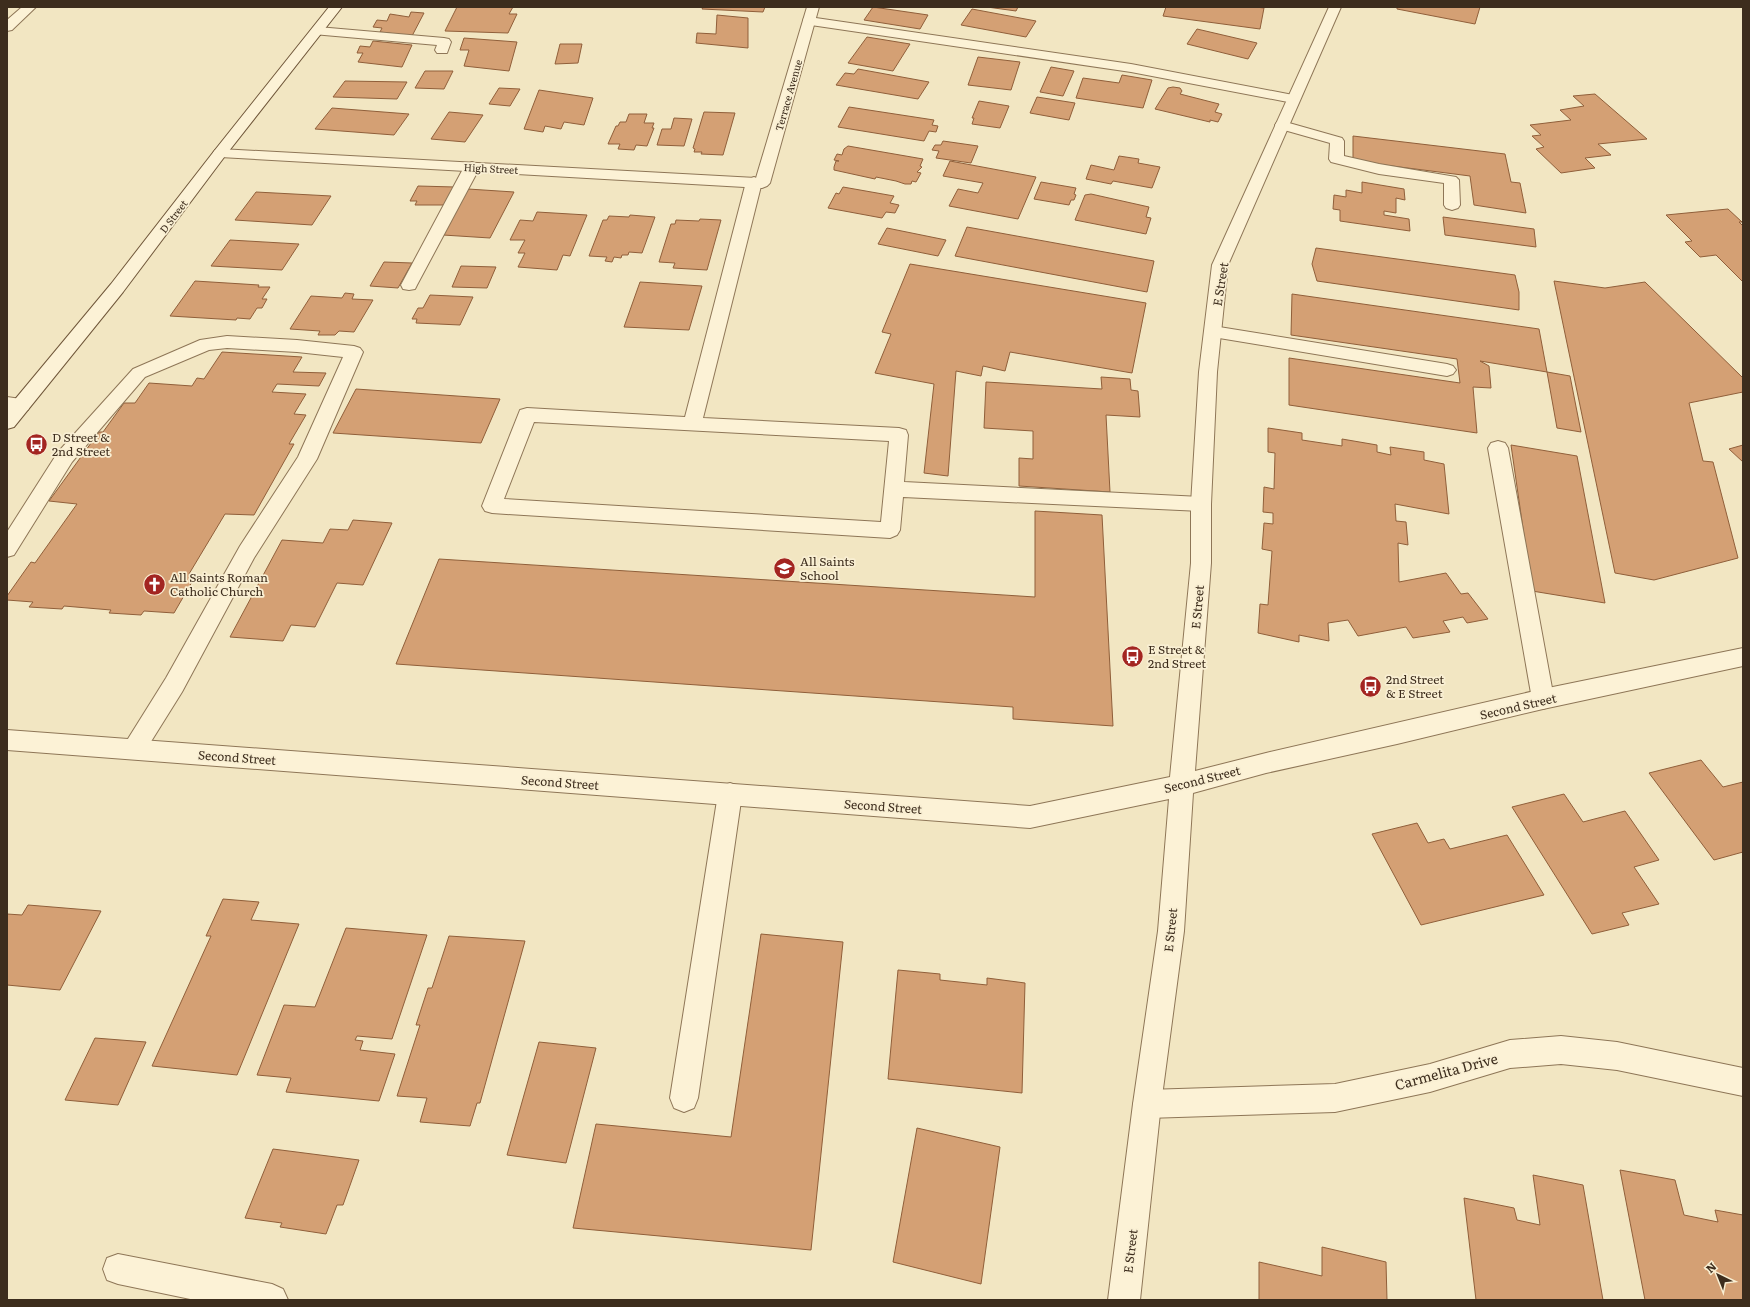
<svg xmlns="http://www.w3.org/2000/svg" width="1750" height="1307" viewBox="0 0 1750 1307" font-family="Literata,serif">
	<rect width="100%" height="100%" fill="#f2e6c2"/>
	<!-- building -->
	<path fill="#d4a074" stroke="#905f3a" d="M457,7H513L509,14H517L508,33L445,31Z
		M703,7H765L763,12L702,9Z
		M873,7L928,15L920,29L864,20Z
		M987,7H1018L1016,11Z
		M1166,7H1256L1264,8L1260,29L1163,16Z
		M1397,7H1480L1475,24L1397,9Z
		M972,9L1036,21L1026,37L961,25Z
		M411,12L424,13L412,36L380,32L382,28L373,27L377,20L387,21L390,14L409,17Z
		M717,15L748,18V48L696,43L697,33L716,34Z
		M1197,29L1257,43L1248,59L1187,44Z
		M867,37L910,44L893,71L848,63Z
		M464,38L517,42L509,71L464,66L469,50H460Z
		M373,41L412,45L402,67L358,62L363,53H357L360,46L370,47Z
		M560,44H582L578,63L555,64Z
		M978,57L1020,62L1011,90L968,85Z
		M1051,67L1074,71L1063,96L1040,92Z
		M858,69L929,82L918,99L836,85L845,73L854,74Z
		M425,71H453L444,89L415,88Z
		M1122,75L1152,80L1143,108L1076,98L1083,78L1119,83Z
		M345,81L407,82L397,99L333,97Z
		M1173,87L1180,88L1182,91L1180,94L1219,104L1215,112L1222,114L1218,122L1210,120V122L1155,109L1168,88Z
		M499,88L520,89L510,106L489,104Z
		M539,90L593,98L584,125L564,122L561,129L545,126L543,132L524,129Z
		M1595,94L1647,139L1598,144L1611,155L1585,158L1595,168L1561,173L1536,149L1544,147L1532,136L1541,135L1530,125L1571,120L1560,110L1584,106L1573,96Z
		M1037,97L1075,103L1069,120L1030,113Z
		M979,101L1009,106L1000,128L972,124L974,118H972Z
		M849,107L934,120L932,125L938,126L936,132L929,131L924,141L838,127Z
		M332,108L409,114L394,135L315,129Z
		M449,112L483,115L465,142L431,139Z
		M704,112L735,113L723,155L701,154L702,152H694L695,149L693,148Z
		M629,114H647L644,123H654L652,128H654L647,146L636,145L634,150L618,149L620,144H608L616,126H618L620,122H626Z
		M674,118L692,119L684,146L657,145L662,129H671Z
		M1353,136L1505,154L1511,182L1520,183L1526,213L1474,205L1470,176L1353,161Z
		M943,141L978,146L971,163L936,158L939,151L932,150L935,145H941Z
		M848,146L923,159L920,166L922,167L917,172L921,173L916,182L912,181L911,184H905L896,181L876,177L875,179L834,170V167L836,161H839L834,160L837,154L842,155L844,149Z
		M1119,156L1139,159L1138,163L1160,167L1152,188L1113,181L1111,184L1086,179L1091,165L1114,170Z
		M950,161L1036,177L1018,219L949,206L958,189L978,193L983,183L943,176Z
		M1041,182L1076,188L1074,194L1076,195L1074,200H1071L1069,205L1034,199Z
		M1362,182L1404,189L1405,200L1396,198V213L1384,211V215L1409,219L1410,231L1340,221V210L1333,209L1334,195L1346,197V190L1362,193Z
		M418,186L455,187L446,205H415L417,201H410Z
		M843,187L894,196L890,203L899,205L895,213L886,212L882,218L828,208L836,193L839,194Z
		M468,189L514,192L490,238L443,235Z
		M256,192L331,196L312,225L235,220Z
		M1091,194L1149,207L1146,217L1151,218L1146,234L1075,220L1085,195Z
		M1728,209L1742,222H1739L1743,226V282L1716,255L1700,257L1685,242L1692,241L1666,215Z
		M537,212L587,215L570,256L563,255L557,270L518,267L525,253H518L525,240H510L520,220L533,221Z
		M630,215L655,217L642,253L629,252L628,255H622L621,258L614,257L612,262L605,261L607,257L589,256L603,220H607L609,216L629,217Z
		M1443,217L1534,229L1536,247L1445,235Z
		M700,219L721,220L707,270L673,268L675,263L659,262L671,224H675L676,220L699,221Z
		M967,227L1154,261L1147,292L955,256Z
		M887,228L946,240L938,256L878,244Z
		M230,240L299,244L282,270L211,266Z
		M1316,248L1515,275L1519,292V310L1317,281L1312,264Z
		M384,262L412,263L398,288L370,286Z
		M910,264L1146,303L1132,373L1010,352L1005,371L983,366L981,376L956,371L948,476L924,473L934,384L875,373L891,334L882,332Z
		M461,266L496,267L487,288L452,287Z
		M195,281L259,285L258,287H270L262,299H267L262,308H257L250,319L237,318L236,320L170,316Z
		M1554,281L1605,288L1645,282L1743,378V392L1689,403L1703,461L1713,462L1738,558L1654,580L1615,573Z
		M640,282L702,286L689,330L624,327Z
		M345,293L354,294L352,299L373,300L354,332L339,331L335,335H318L320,331L290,329L311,296L342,298Z
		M1292,294L1539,329L1547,372L1480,361L1489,366L1491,388L1473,387L1477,433L1289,405V358L1460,383L1457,359L1291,335Z
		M430,295L473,297L460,325L416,323L417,319H412L418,308H423Z
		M222,352L302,357L293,372L326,373L319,386L277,384L272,392L306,394L294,414L306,415L289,444H294L254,515L225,514L189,574L196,575L174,613L144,611L141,615L109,613L111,610L64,606L62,609L29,607L33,602L7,600V596L31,562L35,563L77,504L49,501L99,432H103L124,403H135L149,383L192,386L197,378L204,379Z
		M1547,372L1570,376L1581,432L1557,428Z
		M1101,377L1130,379L1131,390L1138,391L1140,417L1106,415L1110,492L1019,486V458L1033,459V431L984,428L986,382L1102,389Z
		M356,389L500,399L481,443L333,433Z
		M1268,428L1302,433V440L1342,446V439L1377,445V452L1391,455L1390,447L1424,452V460L1444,464L1449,514L1395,504L1396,521L1406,522L1408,545L1398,543L1399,582L1446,573L1461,594L1468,593L1488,619L1467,623L1463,617L1443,621L1450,632L1413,638L1406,627L1358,636L1348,620L1328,623L1329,641L1299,635V642L1258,633L1260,604L1268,605L1272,551L1262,549L1264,523L1273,524V513L1263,512L1264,487L1274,489L1275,453L1268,452Z
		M1511,445L1577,456L1605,603L1532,591Z
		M1743,445V462L1729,449Z
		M1035,511L1102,515L1113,726L1013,719V707L396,664L439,559L1035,597Z
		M353,520L392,523L363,585L337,583L315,627L291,625L283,641L230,637L282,540L323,543L330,529L348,530Z
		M1701,760L1723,787L1743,782V852L1714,860L1649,773Z
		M1564,794L1583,822L1625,811L1659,860L1634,867L1659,904L1622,913L1629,925L1592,934L1512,807Z
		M1417,823L1428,843L1444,839L1450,849L1507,835L1544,895L1421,925L1372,834Z
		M223,899L259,902L251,920L299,924L237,1075L152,1066L211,936H206Z
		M28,905L101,911L60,990L7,985V914L22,915Z
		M346,928L427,935L392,1039L357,1036L355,1040L363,1041L360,1050L395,1054L379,1101L286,1092L291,1078L257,1075L284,1005L315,1007Z
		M761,934L843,942L811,1250L573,1228L596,1124L731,1137Z
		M449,936L525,941L480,1103H477L470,1126L420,1122L427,1098L397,1096L420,1025H416L428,988H432Z
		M898,970L940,974V980L987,985V978L1025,983L1022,1093L888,1079Z
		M95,1038L146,1042L118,1105L65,1100Z
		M539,1042L596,1048L566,1163L507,1155Z
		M917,1128L1000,1147L981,1284L893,1262Z
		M273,1149L359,1160L343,1205H337L326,1234L280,1227L282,1223L245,1218Z
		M1620,1170L1675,1180L1684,1215L1718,1222L1715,1210L1743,1215V1300H1645Z
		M1533,1175L1583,1185L1603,1300H1476L1464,1198L1514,1208L1517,1220L1540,1225Z
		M1322,1247L1386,1262L1387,1300H1259V1262L1322,1276Z"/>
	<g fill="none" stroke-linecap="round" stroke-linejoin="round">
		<defs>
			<path id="service" d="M809,17L1131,64L1293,95L1298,96L1300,99L1298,102L1293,103L1131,72L804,24L803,21L804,18Z
				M318,27L444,38L449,39L451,42L447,53H437L435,50L437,45L313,34L311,31L313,28Z
				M1282,121L1342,138L1344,141V156L1379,164L1456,177L1459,180L1460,205L1458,208L1452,210L1446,208L1444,205V183L1379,174L1331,162L1329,159L1330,143L1277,128L1275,125L1277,122Z
				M472,162L477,164L480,167L417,285L415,289L409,290L403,289L401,285L464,167L467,164Z
				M754,177L759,179L762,182L703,418L899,428L906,430L908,435L904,482L1201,497L1208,499L1211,504L1208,509L1201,511L903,497L900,530L897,535L890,538L492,513L485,511L482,506L520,410L527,408L685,417L746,182L749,179ZM534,422L889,441L881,522L504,499Z
				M1213,326L1447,364L1453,366L1456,370L1453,374L1447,376L1207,336L1204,332L1207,328Z
				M227,336L297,340L354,346L360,348L363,352L317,459L254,558L182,692L142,756L134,759L126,756L122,749L126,742L166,678L240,546L298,457L343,357L297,352L227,348L209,350L145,377L72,462L14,555L7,557V532L58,452L133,369L200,340Z
				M7,397L28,400L30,405L28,410L21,411L7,409Z
				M1498,441L1505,443L1508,448L1554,699L1551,706L1543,709L1535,706L1532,699L1488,448L1491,443Z
				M730,783L738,786L742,794L698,1098L694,1108L684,1112L674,1108L670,1098L718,794L722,786Z
				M118,1254L272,1284L283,1289L288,1300H195L118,1284L107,1280L103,1269L107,1258Z"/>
			<path id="minor" d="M22,7H36L12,30L7,31V20Z
				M807,7H819L770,183L767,186L762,188L220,157L215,156L213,153L215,150L220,149L756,178Z
				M1561,1036L1617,1042L1743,1068V1096L1617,1070L1561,1064L1510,1068L1430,1092L1335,1112L1147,1118L1137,1114L1133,1104L1137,1094L1147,1090L1335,1084L1430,1064L1510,1040Z"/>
			<path id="tertiary" d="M1329,7H1341L1228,265L1217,372L1211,504V563L1195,771L1266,753L1543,689L1743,648V666L1543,709L1397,744L1266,773L1193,793L1184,931L1161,1104L1140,1300H1108L1133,1104L1158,931L1169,799L1030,828L7,750V730L1030,806L1170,777L1191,563V504L1199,372L1212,265Z"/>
			<path id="secondary" d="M329,7H342L225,156L123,292L14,427L7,429V409L111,284L215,150Z"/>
		</defs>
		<!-- service casing -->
		<use href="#service" stroke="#8e7657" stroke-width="2"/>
		<!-- minor casing -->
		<use href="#minor" stroke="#8e7657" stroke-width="2"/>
		<!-- tertiary casing -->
		<use href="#tertiary" stroke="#8e7657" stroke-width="2"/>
		<!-- secondary casing -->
		<use href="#secondary" stroke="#70573a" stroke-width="2"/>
		<!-- service -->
		<use href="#service" fill="#fcf2d6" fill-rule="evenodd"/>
		<!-- minor -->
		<use href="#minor" fill="#fcf2d6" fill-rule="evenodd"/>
		<!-- tertiary -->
		<use href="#tertiary" fill="#fcf2d6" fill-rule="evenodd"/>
		<!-- secondary -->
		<use href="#secondary" fill="#fcf2d6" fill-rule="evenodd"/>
	</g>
	<!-- icons -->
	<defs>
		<symbol id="bus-disc" viewBox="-11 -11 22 22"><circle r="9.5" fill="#a32521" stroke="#f9efd3"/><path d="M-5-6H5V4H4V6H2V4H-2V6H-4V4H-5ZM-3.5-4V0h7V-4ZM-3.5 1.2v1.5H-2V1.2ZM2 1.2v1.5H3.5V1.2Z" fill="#fff"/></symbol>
		<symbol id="school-disc" viewBox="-11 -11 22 22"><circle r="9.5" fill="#a32521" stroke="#f9efd3"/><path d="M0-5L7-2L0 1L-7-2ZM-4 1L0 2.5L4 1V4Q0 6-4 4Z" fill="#fff"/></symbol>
		<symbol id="church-disc" viewBox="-11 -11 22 22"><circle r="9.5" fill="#a32521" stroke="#f9efd3"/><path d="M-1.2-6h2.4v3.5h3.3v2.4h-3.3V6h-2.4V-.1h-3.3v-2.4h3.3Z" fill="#fff"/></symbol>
	</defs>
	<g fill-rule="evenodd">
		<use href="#bus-disc" x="24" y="432" width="25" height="25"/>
		<use href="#school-disc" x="772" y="556" width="25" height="25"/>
		<use href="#church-disc" x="142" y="572" width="25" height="25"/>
		<use href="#bus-disc" x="1120" y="644" width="25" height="25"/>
		<use href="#bus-disc" x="1358" y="674" width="25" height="25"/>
	</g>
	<g text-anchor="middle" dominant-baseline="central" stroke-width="3.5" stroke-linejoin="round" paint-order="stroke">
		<!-- far-street labels -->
		<g font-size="10" fill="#3d2d1d" stroke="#f9efd3">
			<text transform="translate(788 95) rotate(-74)">Terrace Avenue</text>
			<text transform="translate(491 168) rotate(3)">High Street</text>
			<text transform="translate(173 216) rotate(-53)">D Street</text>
		</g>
		<!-- street labels -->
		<g font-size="12" fill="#3d2d1d" stroke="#f9efd3">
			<text transform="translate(1220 284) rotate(-81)">E Street</text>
			<text transform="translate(1197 607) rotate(-85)">E Street</text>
			<text transform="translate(1518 706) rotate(-13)">Second Street</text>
			<text transform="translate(237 757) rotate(4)">Second Street</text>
			<text transform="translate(1202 779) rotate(-14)">Second Street</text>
			<text transform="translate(560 782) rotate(4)">Second Street</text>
			<text transform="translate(883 806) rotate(4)">Second Street</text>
			<text transform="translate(1170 930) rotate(-84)">E Street</text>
			<text transform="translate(1130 1251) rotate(-83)">E Street</text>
		</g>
		<!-- poi labels -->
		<g font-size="12" fill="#3d2d1d" stroke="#f9efd3" text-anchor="start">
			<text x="52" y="437">D Street &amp;<tspan x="52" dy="14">2nd Street</tspan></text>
			<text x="800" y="561">All Saints<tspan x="800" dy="14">School</tspan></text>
			<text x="170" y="577">All Saints Roman<tspan x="170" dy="14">Catholic Church</tspan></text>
			<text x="1148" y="649">E Street &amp;<tspan x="1148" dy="14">2nd Street</tspan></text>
			<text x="1386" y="679">2nd Street<tspan x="1386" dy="14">&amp; E Street</tspan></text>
		</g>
		<!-- near-street labels -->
		<g font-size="14" fill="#3d2d1d" stroke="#f9efd3">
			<text transform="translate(1446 1071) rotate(-15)">Carmelita Drive</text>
		</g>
	</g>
	<!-- border -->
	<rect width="1750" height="1307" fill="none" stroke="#3d2d1d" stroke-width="16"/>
	<!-- north arrow -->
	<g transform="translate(1718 1275) rotate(317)" stroke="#f9efd3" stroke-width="3" paint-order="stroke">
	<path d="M0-3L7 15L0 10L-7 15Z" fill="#3d2d1d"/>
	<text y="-6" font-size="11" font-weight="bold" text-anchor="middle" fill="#3d2d1d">N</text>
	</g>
</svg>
